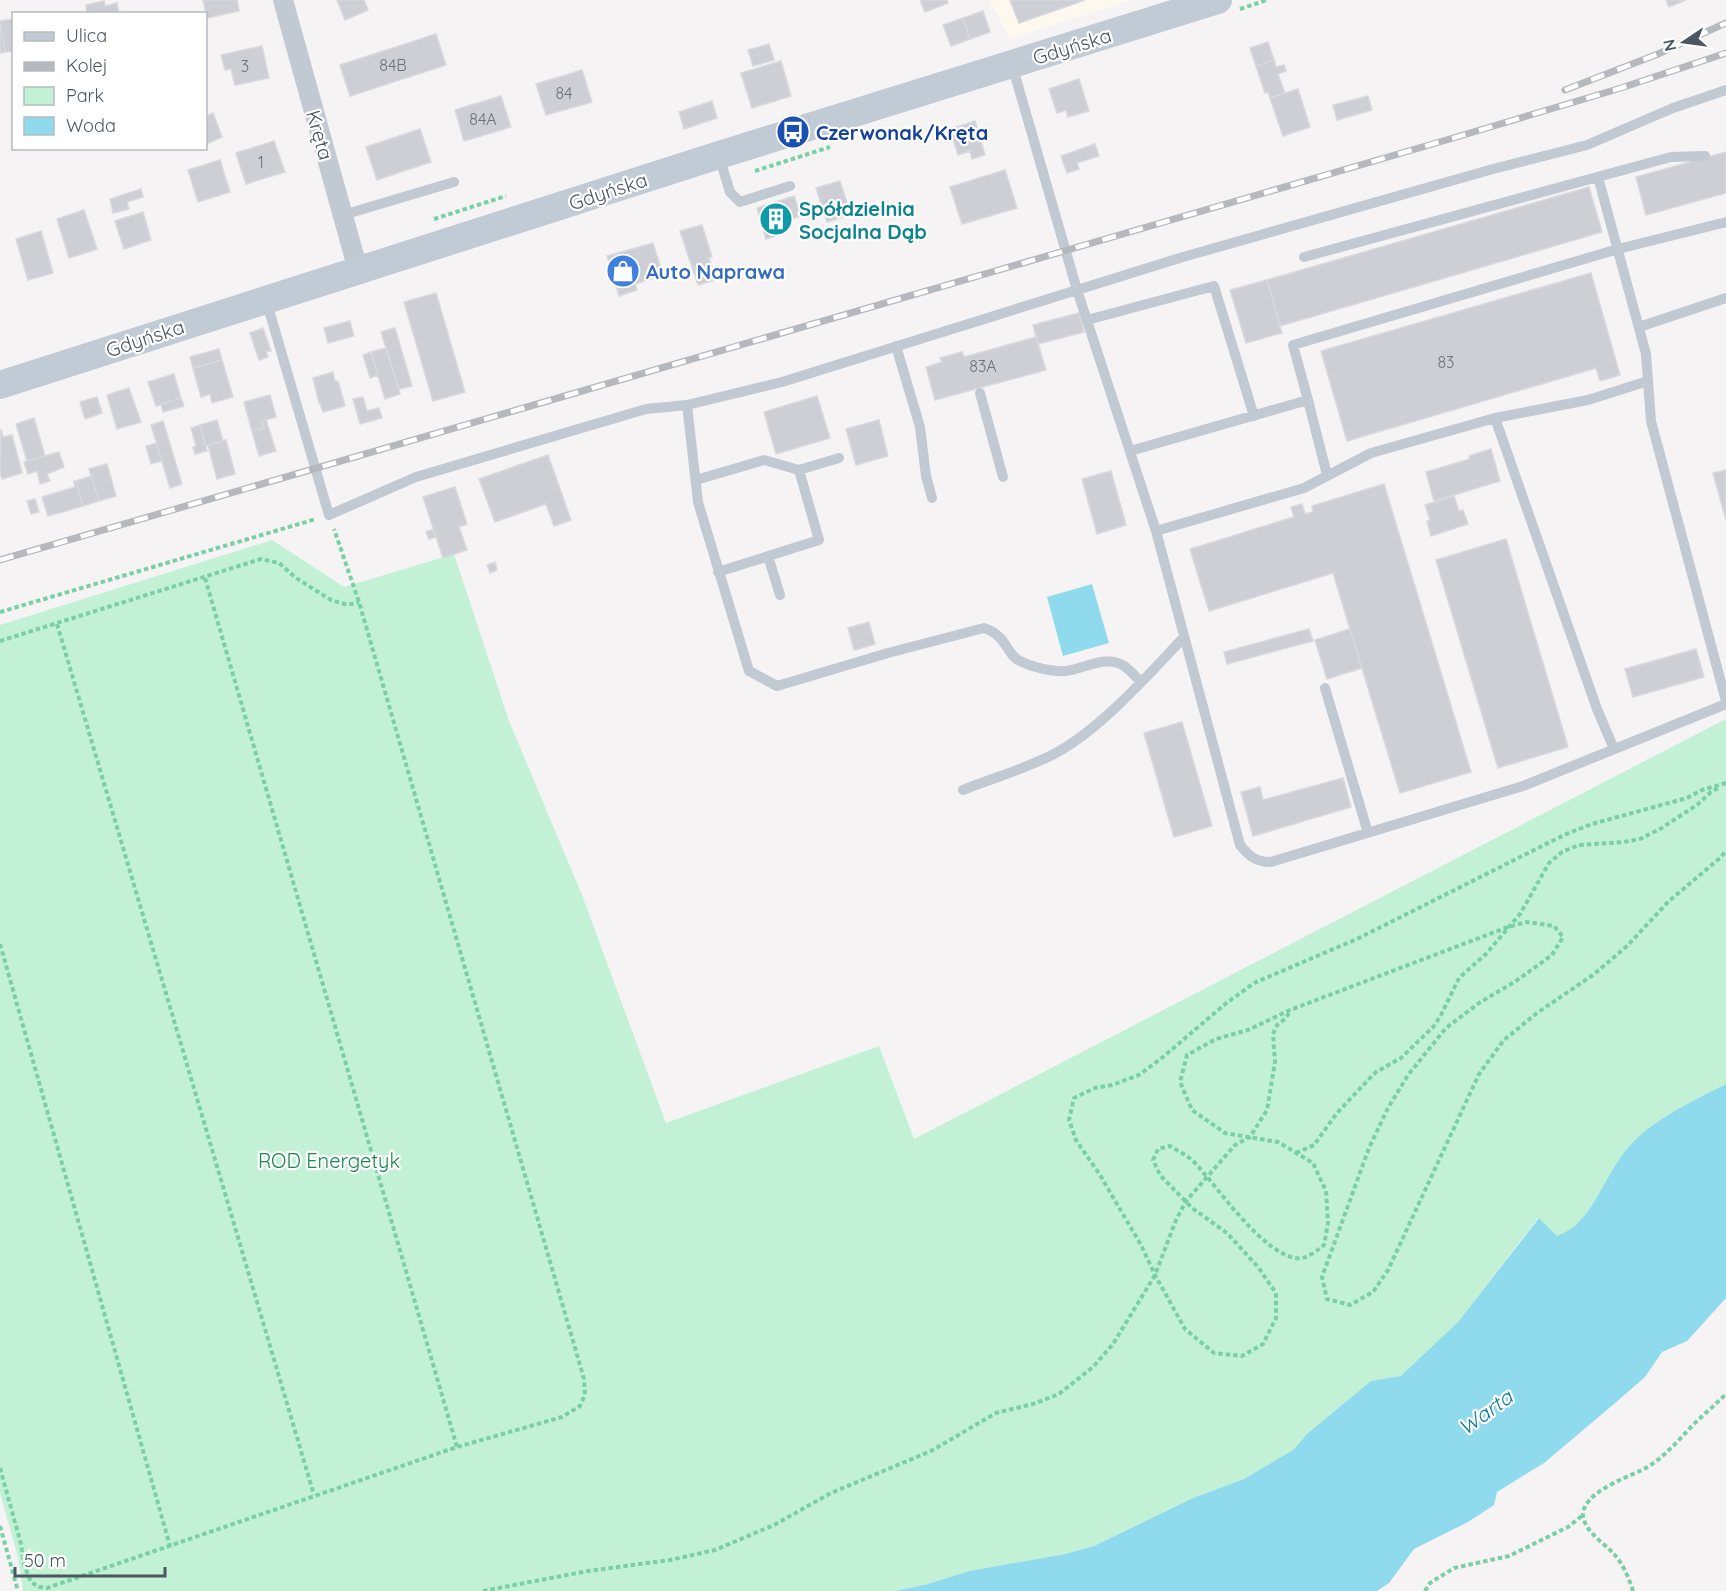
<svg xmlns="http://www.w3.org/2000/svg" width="1726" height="1591" viewBox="0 0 1726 1591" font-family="Quicksand,sans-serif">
	<rect width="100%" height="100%" fill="#f5f3f3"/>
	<!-- commercial -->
	<path fill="#fdf9ef" d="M989,0H1132L1010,39Z"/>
	<!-- green -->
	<path fill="#c3f1d5" d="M272,540L344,587L454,554L509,721L582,895L666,1123L879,1046L914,1139L1726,719V1084C1698,1098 1657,1118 1635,1140C1610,1164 1601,1200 1577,1224C1572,1229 1564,1233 1557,1237L1538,1218L1458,1322L1401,1377L1371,1381L1308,1433L1293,1450L1244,1479L1193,1498L1094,1546L1065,1554L969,1571L928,1584L895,1591H23L18,1557L0,1493V625Z"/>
	<!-- water -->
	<path fill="#90daee" d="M1092,584L1109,643L1063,656L1047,597Z
		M1726,1084V1298L1687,1341L1662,1352L1645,1377L1614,1404L1544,1463L1497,1492L1494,1505L1468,1522L1414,1549L1389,1583L1377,1591H895L928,1584L969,1571L1065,1554L1094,1546L1193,1498L1244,1479L1293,1450L1308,1433L1371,1381L1401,1376L1458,1322L1539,1218L1557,1236C1564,1233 1572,1229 1577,1224C1601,1200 1610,1164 1635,1140C1657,1118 1698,1098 1726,1084Z"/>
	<!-- building -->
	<path fill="#cdcfd5" stroke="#d7d9de" stroke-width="1.5" d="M203,0H237L239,11L207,18Z
		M337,0H364L368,10L345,20Z
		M920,0H947L948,3L925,12Z
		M1010,0H1085L1019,23Z
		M1666,0H1686L1669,7Z
		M104,1L105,6L117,3L119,14H87L86,5Z
		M983,11L990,32L970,39L963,18Z
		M963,18L970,39L951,46L943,25Z
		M14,19V51L5,52L0,21Z
		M0,21L5,52L0,53Z
		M436,34L446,65L350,96L340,65Z
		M1268,42L1274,60L1256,66L1250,48Z
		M769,44L774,60L753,66L748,50Z
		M262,46L269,78L235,85L231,69L225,70L221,55Z
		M1274,60L1276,67L1284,65L1286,71L1278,74L1285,93L1270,98L1268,92L1265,93L1256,66Z
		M781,61L791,96L752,108L741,73Z
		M582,70L592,102L546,115L536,84Z
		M1079,79L1089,111L1068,117L1066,110L1057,113L1049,89Z
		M1298,89L1310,127L1283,136L1270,98Z
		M501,96L511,127L464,141L455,110Z
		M1368,96L1372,110L1337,120L1333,105Z
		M712,101L717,118L684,129L679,112Z
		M213,113L222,137L206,144V116Z
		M975,121L985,155L972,159L970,151L958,155L950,129Z
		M420,129L431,162L377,180L366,147Z
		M274,141L285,172L246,184L236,153Z
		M1095,144L1099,156L1077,163L1079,169L1067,173L1061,156Z
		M1726,152V193L1646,215L1636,177Z
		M220,160L230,192L198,202L188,170Z
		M1005,170L1017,208L962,224L950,187Z
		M840,181L847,203L839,206L843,217L827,222L816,188Z
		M1589,187L1602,232L1280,326L1267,280Z
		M141,189L143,197L127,202L129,209L113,213L110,199Z
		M794,196L801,216L783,221L785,229L777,232L778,235L766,239L757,208Z
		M84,210L97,249L69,258L57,219Z
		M143,212L151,240L124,249L115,221Z
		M702,225L712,257L709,258L715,280L698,285L680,231Z
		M41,231L53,273L28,280L16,239Z
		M653,243L663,275L635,284L637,290L619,296L607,256Z
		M1591,273L1620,375L1600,381L1596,368L1347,441L1321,351Z
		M1267,280L1282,333L1246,343L1230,290Z
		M436,293L465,392L433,401L404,302Z
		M1079,313L1084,332L1038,344L1033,325Z
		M350,321L354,336L328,343L324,328Z
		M263,328L271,351L266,352L268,357L259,360L250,333Z
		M395,328L412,386L399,389L381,332Z
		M1036,337L1046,370L935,400L926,367L942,362L940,358L962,352L964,357Z
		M386,348L400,394L385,399L371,352Z
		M219,349L222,360L193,368L190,357Z
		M371,352L378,375L370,378L363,355Z
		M222,360L233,397L212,403L210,394L201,397L193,368Z
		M333,372L335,382L338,381L345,406L323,412L320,403H319L313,378Z
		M174,374L181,398L156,406L148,382Z
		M129,388L141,422L117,429L107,395Z
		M270,395L276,417L262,421L264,428L252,431L244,402Z
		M817,396L830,438L776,454L764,412Z
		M97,397L102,413L85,419L80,402Z
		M363,397L367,411L379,408L382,418L360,424L353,399Z
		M181,398L184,406L163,412L161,404Z
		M34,418L45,456L27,461L16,424Z
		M217,420L223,441L206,446L200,425Z
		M266,420L276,451L259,456L252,431L264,428L262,421Z
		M879,420L888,456L856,465L846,429Z
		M163,421L182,484L170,488L151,425Z
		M200,425L207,451L195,454L193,447L196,446L191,428Z
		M1,429L3,437L12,435L22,473L2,479L0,472Z
		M226,440L235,474L217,479L208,445Z
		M156,443L162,461L151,464L146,446Z
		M1491,449L1500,481L1434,501L1426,472L1470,459L1469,456Z
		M59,452L64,467L47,474L50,481L40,484L37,471L28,474L24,462Z
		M548,455L571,520L554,526L546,504L495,522L479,479Z
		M107,464L116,496L99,501L89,469Z
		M1726,470V520L1713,473Z
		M1111,471L1126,525L1097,534L1082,479Z
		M91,476L99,501L83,506L76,481Z
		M74,481H76L83,506L48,516L42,497L75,487Z
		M1384,484L1471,772L1400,793L1333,573L1209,611L1190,549L1294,517L1291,507L1302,504L1305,514L1313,512L1312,506Z
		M455,487L467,524L459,527L467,550L443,558L423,497Z
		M1454,496L1459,511L1463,510L1468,524L1431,536L1427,521L1430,520L1425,505Z
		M35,499L39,512L31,514L27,501Z
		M433,529L436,537L429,539L426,532Z
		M1506,539L1568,747L1498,768L1436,560Z
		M495,562L497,570L490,573L487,565Z
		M869,622L875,644L854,650L848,628Z
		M1309,629L1313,641L1227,664L1224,652Z
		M1350,629L1362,668L1327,679L1315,640Z
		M1696,649L1704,677L1633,697L1625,669Z
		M1182,722L1212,826L1174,837L1144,733Z
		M1343,778L1351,807L1253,836L1241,792L1260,787L1263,800Z"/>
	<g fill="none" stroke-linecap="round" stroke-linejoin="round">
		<!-- path -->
		<path stroke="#7ad0a6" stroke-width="4" stroke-dasharray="4.5 3" stroke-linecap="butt" d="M1240,9L1267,0
			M755,171L830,147
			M434,219L506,196
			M205,578L457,1447
			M0,612L316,519
			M57,624L314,1495
			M0,641L261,559L279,563L296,578L331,600L348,605L359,602
			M1726,783L1702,790L1687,798L1592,824L1564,835L1357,939L1254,983L1224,1005L1163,1057L1139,1075L1112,1085L1095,1088L1074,1098L1069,1120L1076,1140L1100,1175L1141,1245L1155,1275L1185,1329L1214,1353L1242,1356L1263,1344L1276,1318V1293L1258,1267L1227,1233L1192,1208L1160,1175L1153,1160L1158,1149L1170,1146C1178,1151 1187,1155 1194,1162C1218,1187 1260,1251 1295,1258C1306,1260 1315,1252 1324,1245L1328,1223L1326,1191L1313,1163L1278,1142L1225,1133L1192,1110L1180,1082L1187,1055L1216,1039L1248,1030L1290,1010L1508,927L1527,922L1554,926L1563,937L1552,955L1516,981L1479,1003L1446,1028L1408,1075L1388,1108L1369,1148L1322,1277L1327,1299L1350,1305L1373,1292L1388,1270L1479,1074L1504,1040L1537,1013L1593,975L1626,947L1669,901L1720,858L1726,851
			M0,944L170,1546
			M1296,1153L1314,1145L1337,1113L1369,1079L1376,1072L1401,1058L1434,1026L1441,1015L1459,978L1486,954L1520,914L1549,863L1562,852L1579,845L1624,842L1640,839L1660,829L1697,805L1711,792L1720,787
			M0,1468L21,1544L24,1565L31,1582L39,1587L47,1588L457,1447L562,1417L580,1406L585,1395L584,1379L359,602L334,529
			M0,1526L18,1591
			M483,1591L588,1571L670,1560L715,1550L774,1525L831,1493L931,1451L996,1413L1033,1404L1059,1394L1093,1367L1113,1344L1155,1275L1176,1220L1186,1201L1235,1145L1250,1137L1267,1110L1275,1062L1273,1034L1277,1025L1286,1018L1290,1011
			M1425,1591L1430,1583L1454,1568L1509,1556L1568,1527L1583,1515
			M1633,1591C1629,1578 1623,1564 1614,1554C1604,1543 1584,1531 1583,1515C1583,1493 1625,1478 1640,1471C1661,1461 1676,1443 1692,1426C1703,1415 1715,1405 1726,1394"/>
		<!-- service -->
		<path stroke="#c1cad2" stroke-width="10" d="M1012,65L1077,290L1156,531L1240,845C1250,857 1256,862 1271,862L1523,786L1726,704
			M719,156L730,192L740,202L790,186
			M1598,177L1646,354L1651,421L1726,701
			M343,215L454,182
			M1304,257L1671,157L1705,156
			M266,300L329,515L416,477L646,409L687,405L782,382L1183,257L1493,169L1587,145L1673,108L1726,90
			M1087,320L1214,286L1254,416
			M1639,327L1726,298
			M896,346L920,427L926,476L932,498
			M980,393L1003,477
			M1308,400L1293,345L1618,249L1726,222
			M687,405L698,502L749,671L777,686L888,653L984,628C1008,636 1006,655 1020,661C1032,667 1052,672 1065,671C1084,669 1107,654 1124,666C1130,670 1136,677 1141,682
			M1495,418L1597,709L1614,749
			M1130,451L1308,400L1327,475
			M696,480L764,460L799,470L839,458
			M1156,531L1304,488L1371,453L1495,418L1588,400L1648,381
			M768,556L780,595
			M718,572L819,540L799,470
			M1325,688L1368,833
			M963,790C993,778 1025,769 1054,754C1100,730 1148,675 1184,637"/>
		<!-- minor -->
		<path stroke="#c1cad2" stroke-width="20" d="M283,0L358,270"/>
		<!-- secondary -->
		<path stroke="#c1cbd6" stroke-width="28" d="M0,385L719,155L1218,0"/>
		<defs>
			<path id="rail" d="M1565,90L1658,54L1726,23
				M0,560L1443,141L1621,88L1726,53"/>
		</defs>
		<!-- rail casing -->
		<use href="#rail" stroke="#b5b8bd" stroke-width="7"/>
		<!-- rail -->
		<use href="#rail" stroke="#fff" stroke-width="4.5" stroke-dasharray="14" stroke-linecap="butt"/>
	</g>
	<!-- icons -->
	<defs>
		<symbol id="bus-disc" viewBox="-11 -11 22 22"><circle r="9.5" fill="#1a4fb4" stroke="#fff"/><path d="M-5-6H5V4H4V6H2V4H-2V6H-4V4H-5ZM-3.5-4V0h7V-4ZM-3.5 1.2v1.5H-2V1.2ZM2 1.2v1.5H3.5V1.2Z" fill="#fff"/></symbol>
		<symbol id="building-disc" viewBox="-11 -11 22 22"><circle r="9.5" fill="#0f9aa8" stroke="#fff"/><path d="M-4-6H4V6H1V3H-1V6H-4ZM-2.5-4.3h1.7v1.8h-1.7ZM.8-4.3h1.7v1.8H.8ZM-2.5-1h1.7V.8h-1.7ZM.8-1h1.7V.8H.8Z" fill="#fff"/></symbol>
		<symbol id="shop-disc" viewBox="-11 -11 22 22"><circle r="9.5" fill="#3f7fe0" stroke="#fff"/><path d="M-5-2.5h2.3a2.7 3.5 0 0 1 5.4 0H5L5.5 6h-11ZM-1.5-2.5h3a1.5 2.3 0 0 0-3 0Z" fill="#fff"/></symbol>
	</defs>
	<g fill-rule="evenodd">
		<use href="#bus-disc" x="774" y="113" width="38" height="38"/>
		<use href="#building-disc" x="757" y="200" width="38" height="38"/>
		<use href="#shop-disc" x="604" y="252" width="38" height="38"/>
	</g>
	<g text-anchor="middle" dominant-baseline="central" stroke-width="4.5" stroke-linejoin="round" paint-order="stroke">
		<!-- number labels -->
		<g font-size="16" fill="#6b747e">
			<text x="393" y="65">84B</text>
			<text x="245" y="66">3</text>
			<text x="564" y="93">84</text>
			<text x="483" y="119">84A</text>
			<text x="261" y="162">1</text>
			<text x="1446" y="362">83</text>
			<text x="983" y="366">83A</text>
		</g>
		<!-- street labels -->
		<g font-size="20" fill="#4a5661" stroke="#fff">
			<text transform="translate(1072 46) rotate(-17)">Gdyńska</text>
			<text transform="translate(320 135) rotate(74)">Kręta</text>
			<text transform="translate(608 191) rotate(-18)">Gdyńska</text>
			<text transform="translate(145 338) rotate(-18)">Gdyńska</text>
		</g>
		<!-- transit labels -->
		<g font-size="20" font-weight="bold" fill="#164399" stroke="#fff" text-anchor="start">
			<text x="816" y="132">Czerwonak/Kręta</text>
		</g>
		<!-- culture labels -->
		<g font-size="20" font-weight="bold" fill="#0d838f" stroke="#fff" text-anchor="start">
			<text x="799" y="208">Spółdzielnia<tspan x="799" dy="23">Socjalna Dąb</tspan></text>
		</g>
		<!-- shop labels -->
		<g font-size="20" font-weight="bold" fill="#366cbe" stroke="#fff" text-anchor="start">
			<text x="646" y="271">Auto Naprawa</text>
		</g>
		<!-- park labels -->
		<g font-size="20" fill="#17864f" stroke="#fff">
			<text x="329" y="1160">ROD Energetyk</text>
		</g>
		<!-- water labels -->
		<g font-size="21" font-style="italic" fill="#0c7c9b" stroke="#fff">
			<text transform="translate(1485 1412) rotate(-36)">Warta</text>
		</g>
	</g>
	<!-- legend -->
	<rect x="12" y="12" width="195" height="138" fill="#ffffff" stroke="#b7bbc0" stroke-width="1.5"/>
	<rect x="24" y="32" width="30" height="9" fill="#c1cbd6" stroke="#b7bbc0" stroke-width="1.5"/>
	<text x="66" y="42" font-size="18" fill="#4a5661">Ulica</text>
	<rect x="24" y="62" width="30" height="9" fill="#b5b8bd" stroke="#b7bbc0" stroke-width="1.5"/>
	<text x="66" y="72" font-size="18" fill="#4a5661">Kolej</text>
	<rect x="24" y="87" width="30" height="18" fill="#c3f1d5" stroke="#b7bbc0" stroke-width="1.5"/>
	<text x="66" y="102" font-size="18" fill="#4a5661">Park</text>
	<rect x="24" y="117" width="30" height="18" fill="#90daee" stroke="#b7bbc0" stroke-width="1.5"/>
	<text x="66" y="132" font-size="18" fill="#4a5661">Woda</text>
	<!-- north arrow -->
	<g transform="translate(1684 42) rotate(257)" stroke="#ffffff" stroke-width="4.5" paint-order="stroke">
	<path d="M0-4.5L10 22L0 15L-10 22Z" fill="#4a5661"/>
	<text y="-9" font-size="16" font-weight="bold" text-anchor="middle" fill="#4a5661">N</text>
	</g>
	<!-- scale -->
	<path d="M15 1567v9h150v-9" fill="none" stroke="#4a5661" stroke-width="3"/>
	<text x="24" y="1567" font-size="18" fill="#4a5661" stroke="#ffffff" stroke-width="4.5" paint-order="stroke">50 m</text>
</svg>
